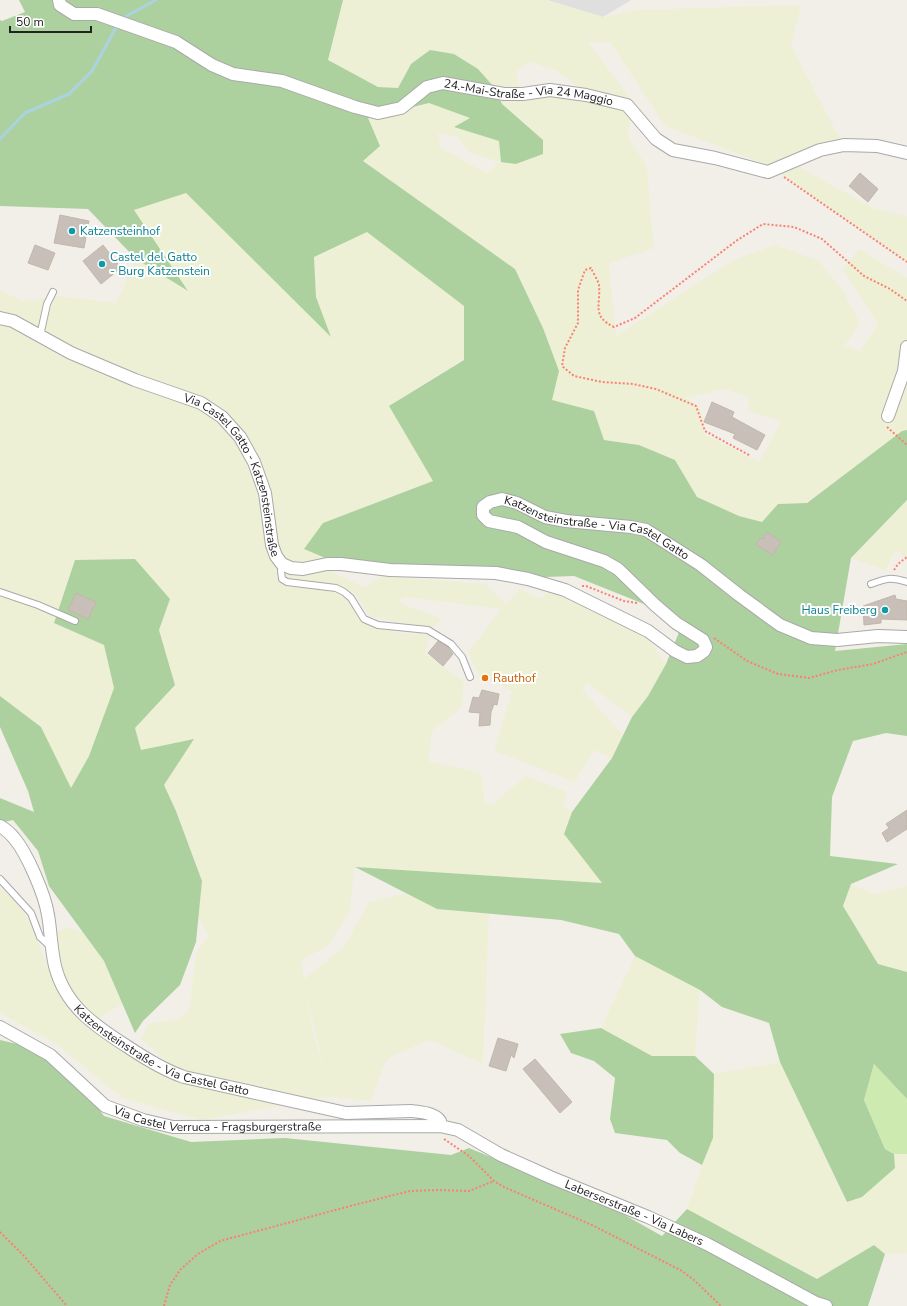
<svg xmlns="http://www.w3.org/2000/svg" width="907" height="1306" viewBox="0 0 907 1306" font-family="'Nunito Sans',sans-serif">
	<rect width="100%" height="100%" fill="#f2efe9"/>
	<!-- residential -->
	<path fill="#e0dfdf" d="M547,0H631L603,17Z"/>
	<!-- farmland -->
	<path fill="#eef0d5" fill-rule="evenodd" d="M343,0H547L603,17L635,10L801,5L791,45L842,143L790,162L875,209L907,216V262L768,165L665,126L610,42H588L635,105L627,135L647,167L654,248L609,263L616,336L734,260L774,245L818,260L843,291L860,323L844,346L860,351L878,325L843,269L859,249L907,278V430L902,431L806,503L778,504L763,522L739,516L697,497L675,460L639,445L604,440L594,411L552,400L515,269L363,161L368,118L429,103L471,118L455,127L499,141L542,140L502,104L494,87L411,64L398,88L378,87L327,60ZM529,62L557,70L576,86L627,102L520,90L516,72ZM438,133L457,137L470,153L500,162L486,173L441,148ZM725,389L749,397V411L781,421L759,462L704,434L700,407L686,398Z
		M186,193L330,336L316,297L314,257L367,232L464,306V359L389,406L433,481L323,523L330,560L310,574L328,571L365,587L383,576L485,584L506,604L519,589L539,598L551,591L639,630L649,640L666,664L648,696L632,717L587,683L582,689L623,735L612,758L594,750L575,782L494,751L512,691L479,675L468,653L501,609L406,597L399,600L404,605L441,618L433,628L371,617L355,595L344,590L368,617L397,633L430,635L425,653L464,682L461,708L432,731L428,761L481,773L485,803L493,804L526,776L567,792L563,805L572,812L564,834L603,883L355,867L349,913L328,946L301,960L304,979L344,947L369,902L407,893L437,909L489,914L483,1064L430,1040L392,1056L385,1062L371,1101L326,1097L202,1120L122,1098L58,1045L0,1013V888L16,901L29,920L59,994L65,979L56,932L69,927L86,934L106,964L123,1004L89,1023L162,1072L166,1061L141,1039L148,1024L178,1019L189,1010L197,950L209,936L198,917L202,880L176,811L164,785L193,739L141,750L135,728L175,685L159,630L170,599L54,623L104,645L114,688L89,756L70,789L41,727L0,696V290L23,301L61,296L116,303L136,259L187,291L134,210ZM307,994L316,1037L325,1068L314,1039Z
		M907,500V559L896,551L885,570L851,558Z
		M851,884L874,894L907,886V972L878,964L843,906Z
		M635,956L700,990L695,1056H652L601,1028Z
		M780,1062L847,1202L894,1168V1154H907V1253L885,1254L874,1245L817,1279L687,1209L702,1165L713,1138L714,1074Z"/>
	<!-- grass -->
	<path fill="#cdebb0" d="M874,1064L907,1099V1154H894L885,1149L864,1100Z"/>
	<!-- forest -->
	<path fill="#add19e" d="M19,0H343L328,60L378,87L398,88L411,64L430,50L454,54L478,69L494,87L502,104L543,140V154L516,164L501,162L499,141L454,127L470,118L429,103L368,118L380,146L363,161L515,269L543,328L559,371L552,400L594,411L604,440L639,445L675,460L697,497L739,516L762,522L778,504L807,503L902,431L907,430V500L851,558L835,651L907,644V736L886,733L853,741L832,797L830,856L898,864L851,884L843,906L878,964L907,972V1099L874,1064L864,1100L885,1149L894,1154L895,1168L862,1197L847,1202L780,1062L769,1023L722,1007L700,990L635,956L619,934L561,920L437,909L355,867L602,883L564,834L572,812L612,758L632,717L648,696L666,664L684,620L574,576L517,578L330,560L304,549L323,523L433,481L389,406L464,360V306L367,232L314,257L316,297L331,337L186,193L134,210L188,291L136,259L88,209L0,206V20L2,21L25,12Z
		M135,559L170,599L159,630L175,685L135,728L141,750L194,739L164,785L176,811L202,881L196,942L180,985L143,1021L135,1033L104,961L49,886L38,851L13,820L0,823V798L34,812L28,791L0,727V696L41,727L71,788L89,756L114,688L104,645L54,623L75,560Z
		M601,1028L652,1056H695L714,1074L713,1138L702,1165L680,1153L667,1140L615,1133L610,1119L615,1078L594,1061L571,1053L560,1034Z
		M0,1040L57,1053L104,1116L191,1142L285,1138L451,1155L469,1148L607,1205L662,1236L687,1209L817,1279L874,1245L885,1254L868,1306H0Z"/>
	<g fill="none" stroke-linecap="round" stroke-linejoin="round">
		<!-- stream -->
		<path stroke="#aad3df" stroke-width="3" d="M121,19L156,0
			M0,139L25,113L69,94L92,71L118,24"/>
	</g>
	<!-- building -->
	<path fill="#c7bfb8" stroke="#c4b6ab" d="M860,173L878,189L868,202L849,186Z
		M60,215L89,221L84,248L54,243Z
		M35,245L55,253L48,270L28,263Z
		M103,245L121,268L101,284L83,261Z
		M712,402L734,412L732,417L765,435L757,450L733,438L735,434L704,422Z
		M767,532L781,542L773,555L756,545L760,538L763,539Z
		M76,593L96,602L88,619L68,610Z
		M895,595L896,599L907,601V620L881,619V623L864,625L863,606Z
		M438,641L448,647L453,654L443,666L428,653Z
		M482,690L499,694L497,705L494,704L491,712L490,725L479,726L480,713L469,712L473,697L479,698Z
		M907,810V829L887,842L882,833L889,828L886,824Z
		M498,1038L518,1044L514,1058L511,1055L506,1071L489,1066Z
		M535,1059L572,1102L560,1113L523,1069Z"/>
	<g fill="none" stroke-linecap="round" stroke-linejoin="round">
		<defs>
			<path id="lane" d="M40,336L47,304L53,292
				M282,564L281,571L282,579L287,582L336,588L344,592L351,598L364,619L378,625L428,630L451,644L462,657L470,677
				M871,584C887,578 891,577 907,582
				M0,592L38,605L75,621
				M0,879L31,913L40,937L51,947"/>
			<g id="street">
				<path id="s1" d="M59,0L60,5L74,14H97L176,42L212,65L233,74L282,81L355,107L378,113L401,108L427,87L443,83L504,94H523L550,90L586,95L627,105L656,139L673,150L715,158L768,172L820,150L844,145L877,146L907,153"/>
				<path id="s2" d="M0,318L13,321L71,353L135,380L201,403L222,417L240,437L254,462L265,493L272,545L276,556L282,564L291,568L303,569L327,564H341L390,570L496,573L528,579L565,590L648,631L675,651L687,657L697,656L704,651L706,647L703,640L676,623L655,605L618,569L604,561L546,542L518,527L489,521L483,515V507L490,502L502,499L517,503L545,517L566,521L631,527L646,530L701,565L739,595L780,625L811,638L837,640L878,636L907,637"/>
				<path d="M888,416L904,371L907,347"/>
				<path id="s3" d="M0,826C5,829 10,833 14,838C27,853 45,895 48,915C51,932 51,949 55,966C65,1006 95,1026 128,1047C146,1059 164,1070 184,1077L346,1113L411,1111C421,1112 434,1113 440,1121V1126"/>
				<path id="s4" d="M0,1027L50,1055L105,1106L143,1120L173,1127L440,1126L458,1130L501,1155L550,1177L648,1217L707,1244L816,1303L826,1306"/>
			</g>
		</defs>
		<!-- lane casing -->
		<use href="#lane" stroke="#a9a9a9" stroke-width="8"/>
		<!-- street casing -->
		<use href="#street" stroke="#a9a9a9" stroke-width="14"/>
		<!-- path -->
		<path stroke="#fa8072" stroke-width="2" stroke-dasharray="2 2" stroke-linecap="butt" d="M784,177L907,262
			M887,427L907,445
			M749,455L705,431L696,406L656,389L633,384L602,382L574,376L562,366L565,348L578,323V290L585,270L591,268C593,273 598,280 599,285C601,305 591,316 614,327L635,318L736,241L763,224L794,227L822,239L864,276L890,289L907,301
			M894,570L898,564L907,557
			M582,586H586L624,601L637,603
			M714,638L747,661L778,674L809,678L838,670L873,664L907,652
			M444,1139L469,1156L494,1181L504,1187L594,1226L682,1271L694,1280L721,1306
			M0,1232L24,1256L67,1306
			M164,1306L170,1285L181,1269L198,1254L220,1241L358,1204L410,1191L438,1190L469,1191L494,1181"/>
		<!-- lane -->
		<use href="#lane" stroke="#fff" stroke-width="6"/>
		<!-- street -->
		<use href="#street" stroke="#fff" stroke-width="12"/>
	</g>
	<!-- markers -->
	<g fill="#0f9aa8" stroke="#fff" stroke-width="1.5">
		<circle cx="72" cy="231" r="4"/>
		<circle cx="102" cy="264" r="4"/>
		<circle cx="885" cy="610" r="4"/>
	</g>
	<circle fill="#e8710a" stroke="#fff" stroke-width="1.5" cx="485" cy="678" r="4"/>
	<g text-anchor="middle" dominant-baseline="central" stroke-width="4" stroke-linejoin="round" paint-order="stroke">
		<!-- street labels -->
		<g font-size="12" fill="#222" stroke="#fff">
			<text stroke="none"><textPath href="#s1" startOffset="505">24.-Mai-Straße - Via 24 Maggio</textPath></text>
			<text stroke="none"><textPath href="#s2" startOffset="299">Via Castel Gatto - Katzensteinstraße</textPath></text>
			<text stroke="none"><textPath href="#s2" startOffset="1252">Katzensteinstraße - Via Castel Gatto</textPath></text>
			<text stroke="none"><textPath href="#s3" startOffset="299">Katzensteinstraße - Via Castel Gatto</textPath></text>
			<text stroke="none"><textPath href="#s4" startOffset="247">Via Castel Verruca - Fragsburgerstraße</textPath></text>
			<text stroke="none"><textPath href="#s4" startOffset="684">Laberserstraße - Via Labers</textPath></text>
		</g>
		<!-- culture labels -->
		<g font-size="12" fill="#0d838f" stroke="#fff" text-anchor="start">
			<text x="80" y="231">Katzensteinhof</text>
			<text x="110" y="257">Castel del Gatto<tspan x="110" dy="14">- Burg Katzenstein</tspan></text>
			<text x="877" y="610" text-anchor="end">Haus Freiberg</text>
		</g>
		<!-- food labels -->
		<g font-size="12" fill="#c56008" stroke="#fff" text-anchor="start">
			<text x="493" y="678">Rauthof</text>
		</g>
	</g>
	<!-- scale -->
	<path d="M10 26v6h81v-6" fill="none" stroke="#222222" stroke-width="2"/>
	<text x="16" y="26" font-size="12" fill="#222222" stroke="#ffffff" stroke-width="3" paint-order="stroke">50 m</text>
</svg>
